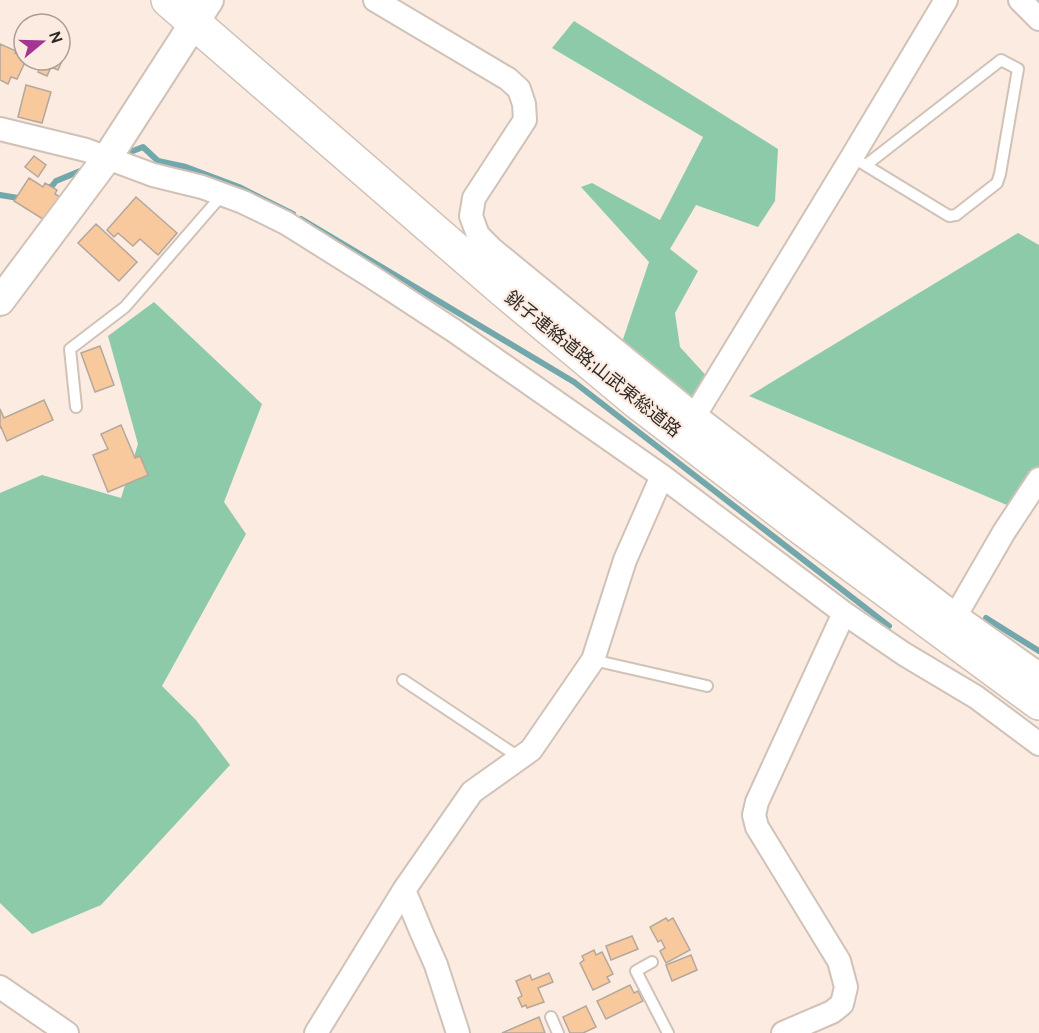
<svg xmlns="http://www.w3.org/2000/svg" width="1039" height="1033" viewBox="0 0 1039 1033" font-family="Cabin,'Noto Sans JP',sans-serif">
	<rect width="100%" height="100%" fill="#fbebe1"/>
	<!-- forest -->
	<path fill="#8dcaaa" d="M574,21L778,149L775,201L758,227L696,205L670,249L698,271L675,313L680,347L712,382L680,426L613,369L649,262L581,187L592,183L660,220L703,137L552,48Z
		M1018,233L1039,245V494L1014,508L749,396Z
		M154,302L262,404L224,502L246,534L162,686L196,720L230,765L101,905L32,934L0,903V493L42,475L121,498L138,444L108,336Z"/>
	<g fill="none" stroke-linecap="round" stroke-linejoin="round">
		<!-- stream -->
		<path stroke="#72a8ac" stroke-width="6" d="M120,156L143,147L158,161L186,167L239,187L293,214
			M44,189L52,186L56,181L85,169
			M0,195L18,198L23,196
			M301,219L574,382L889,626
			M986,618L1039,651"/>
	</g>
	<!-- building -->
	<path fill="#f9c99e" stroke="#b4a79c" stroke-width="1.5" d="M0,44L16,51L15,53L24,56V60H26L17,79L11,77L8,84L0,80Z
		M43,60H60L62,61L58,70L51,67L47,76L38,72Z
		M26,85L51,92L42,123L18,117Z
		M34,156L46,165L38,177L25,167Z
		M29,178L43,187L45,183L57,190L55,194L62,198L46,221L14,201Z
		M136,197L177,233L158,255L140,239L133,246L118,233L114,237L107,230Z
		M96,224L137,262L119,281L78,243Z
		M100,346L114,385L95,392L81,353Z
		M44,400L53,420L7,441L1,427L0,428V409L4,418Z
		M121,425L135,458L140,456L148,475L108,492L93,455L108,449L101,434Z
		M666,918L668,921L673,918L690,950L666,963L660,951L665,948L661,940L658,942L650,927Z
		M632,936L638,949L611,960L606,946Z
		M594,950L596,955L602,952L613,974L607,977L610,982L593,990L580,963L584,960L582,956Z
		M691,955L697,970L672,981L666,965Z
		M549,973L553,982L538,988L544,1002L527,1008L526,1005L522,1007L518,998L522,996L516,981L530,975L532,980Z
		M630,985L634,993L638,991L643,1001L606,1019L597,1001Z
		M586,1006L596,1027L583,1033H570L563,1017Z
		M539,1017L545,1033H502Z"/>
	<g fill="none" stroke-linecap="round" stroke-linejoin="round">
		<defs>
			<path id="service" d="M852,157L949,216L956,215L997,183L1000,174L1018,69L1001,60L866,165
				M76,407L70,349L125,307L222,195
				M593,660L707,686
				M403,680L520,758
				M652,962L636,971L668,1033
				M551,1017L558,1033"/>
			<path id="minor" d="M375,0L508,79L519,89L524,104L525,120L474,198L471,216L478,235L492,249L695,415L956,615L1039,674
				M1020,0L1039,19
				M0,129L86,150L153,175L202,187L243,202L286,223L372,277L453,330L662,476L844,613L904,654L976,697L1039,744
				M695,415L852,157L946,0
				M956,615L1004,532L1039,479
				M404,890L421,931L436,965L458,1033
				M0,987L67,1033
				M316,1033L404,890L472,792L531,750L593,660L625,560L662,476
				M783,1033L832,1012L842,1004L846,987L839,961L757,827L754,815L757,802L844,613"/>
			<path id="tertiary" d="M0,301L107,158L209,0"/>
			<path id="trunk" d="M168,0L504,291L637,402L800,527L1039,703"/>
		</defs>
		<!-- service casing -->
		<use href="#service" stroke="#d1c2b8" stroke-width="14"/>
		<!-- minor casing -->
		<use href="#minor" stroke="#d1c2b8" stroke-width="26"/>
		<!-- tertiary casing -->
		<use href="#tertiary" stroke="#d1c2b8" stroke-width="32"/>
		<!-- trunk casing -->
		<use href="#trunk" stroke="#d1c2b8" stroke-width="36"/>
		<!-- service -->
		<use href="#service" stroke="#fff" stroke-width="10"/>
		<!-- minor -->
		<use href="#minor" stroke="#fff" stroke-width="22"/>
		<!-- tertiary -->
		<use href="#tertiary" stroke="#fff" stroke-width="28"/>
		<!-- trunk -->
		<use href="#trunk" stroke="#fff" stroke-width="33"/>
	</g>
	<g text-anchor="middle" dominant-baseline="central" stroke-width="4.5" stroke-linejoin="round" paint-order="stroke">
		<!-- street labels -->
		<g font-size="18" fill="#2f2925" stroke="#fbebe1">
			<text transform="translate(593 364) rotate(39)">銚子連絡道路;山武東総道路</text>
		</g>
	</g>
	<!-- north arrow -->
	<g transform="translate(42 42) rotate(71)"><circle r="28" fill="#fbebe1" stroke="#a99d96" stroke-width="1.5"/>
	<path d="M0-4.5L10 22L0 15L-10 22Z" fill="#a33593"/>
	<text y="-9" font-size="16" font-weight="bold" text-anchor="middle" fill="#2f2925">N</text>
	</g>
</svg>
